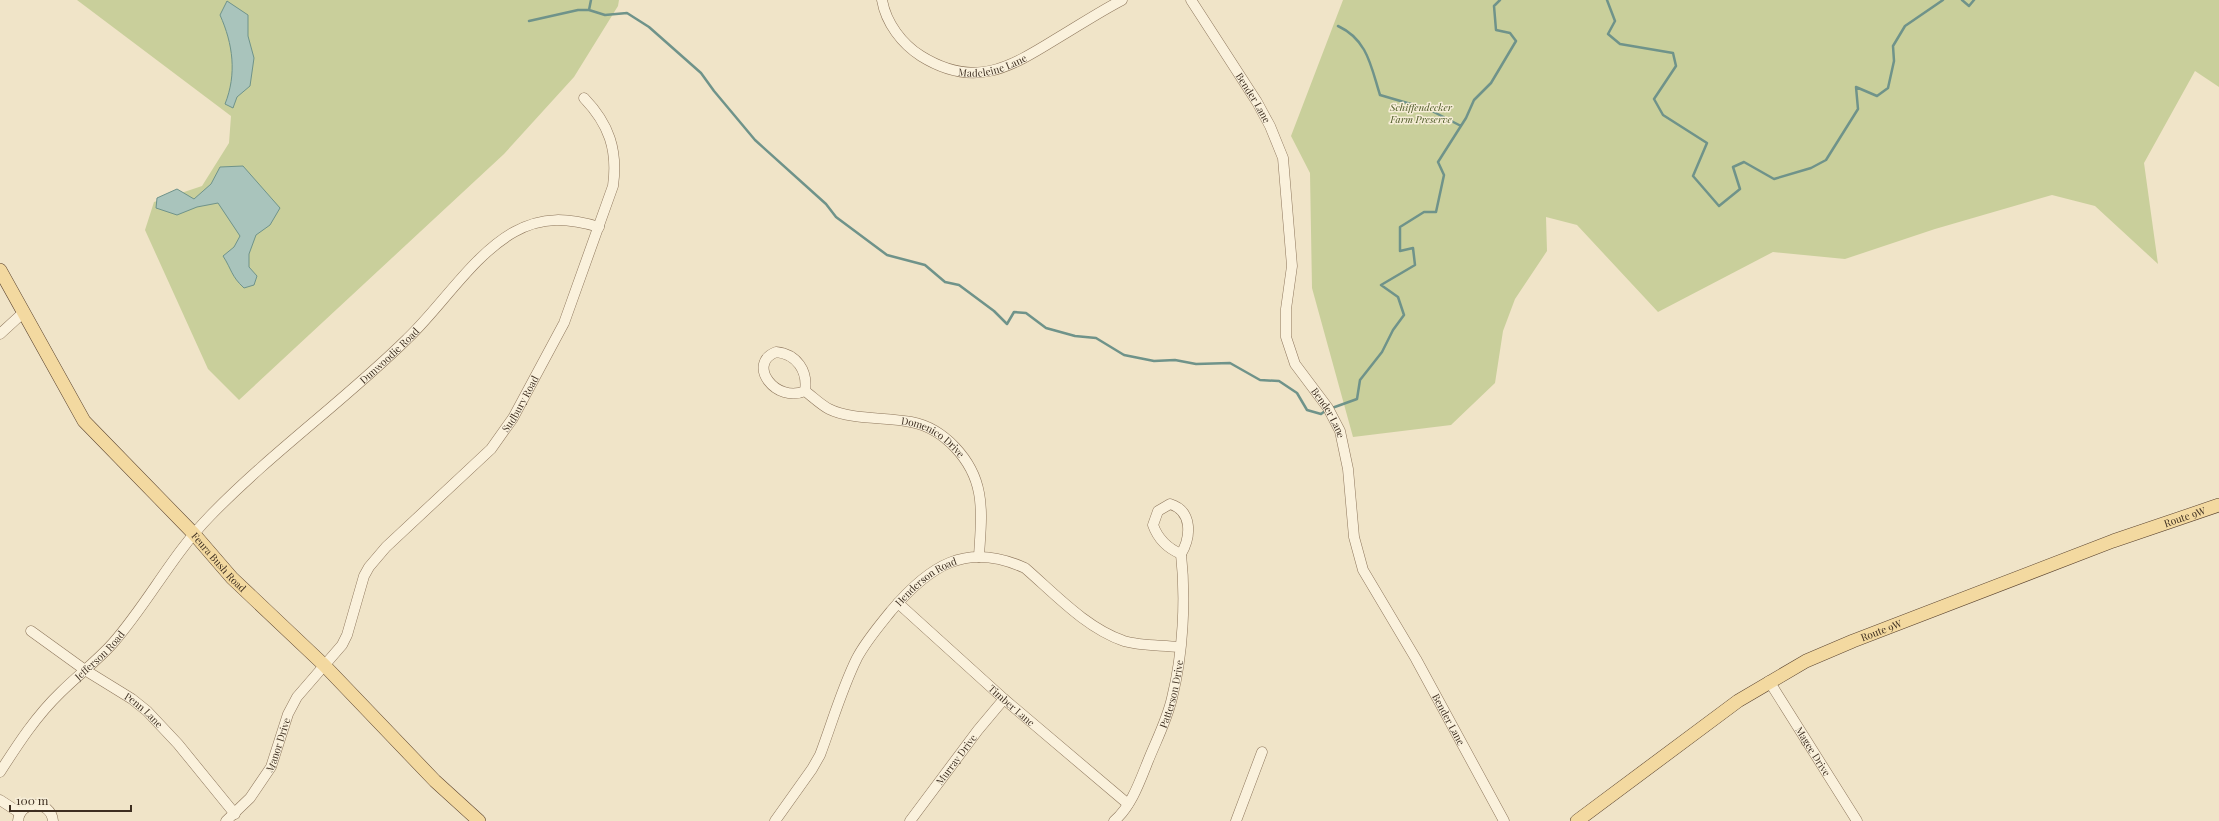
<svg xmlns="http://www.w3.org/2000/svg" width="2219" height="821" viewBox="0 0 2219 821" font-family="'Playfair Display',serif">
	<rect width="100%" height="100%" fill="#f0e4c8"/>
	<!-- green -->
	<path fill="#c9cf9b" d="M77,0H619L618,6L574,77L504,154L239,400L208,369L145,230L154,202L202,186L229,143L231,116Z
		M1343,0H2219V87L2195,71L2144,163L2158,264L2095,206L2052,195L1935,229L1845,259L1773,252L1658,312L1577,225L1546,217L1547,251L1515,299L1503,331L1495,383L1451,425L1353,437L1312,288L1310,173L1291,136Z"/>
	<!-- water -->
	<path fill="#a9c4bc" stroke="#6f938a" d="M227,1L248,15V36L254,58L250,86L237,97L233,108L225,104C237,74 233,44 220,15Z
		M243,166L280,208L270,225L256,235L249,254V267L257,276L254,285L244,288C231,276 232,270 223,256L234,247L240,236L218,203L197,207L177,215L156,208L157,198L177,189L194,199L211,184L220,167Z"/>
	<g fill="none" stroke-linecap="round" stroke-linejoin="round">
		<!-- stream -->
		<path stroke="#6f938a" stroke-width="2.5" d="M591,0L589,10L605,15L627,13L649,27L701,73L714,91L755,140L826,204L836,217L887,255L925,265L945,282L959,285L994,311L1007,324L1014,312L1026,313L1046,328L1075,336L1096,338L1124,355L1154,361L1175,360L1196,364L1230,363L1260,380L1279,381L1297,393L1307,410L1321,414L1325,411
			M1607,0L1615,21L1608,34L1620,44L1673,53L1676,66L1654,99L1663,115L1707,143L1693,176L1719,206L1740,189L1733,167L1744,162L1774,179L1811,168L1826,160L1858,109L1856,87L1877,96L1888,88L1894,61L1893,46L1905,26L1943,0
			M1962,0L1969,6L1974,0
			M529,21L578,10H589
			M1338,26C1368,40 1371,67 1380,95L1428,109L1461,126
			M1332,408L1357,399L1360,380L1382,352L1393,330L1404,315L1398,297L1381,285L1415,265L1413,248L1400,251V227L1424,212H1436L1444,175L1438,162L1466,118L1474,100L1491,83L1516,41L1510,33L1496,30L1494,6L1500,0"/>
		<defs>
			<g id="minor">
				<path id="s1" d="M882,0C886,23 902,44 921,56C974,89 1009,68 1056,39C1078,26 1099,12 1122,0"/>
				<path id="s2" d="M1191,0L1257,102L1270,126L1283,158L1292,266L1286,309V337L1295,364L1328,408L1340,431L1348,469L1354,537L1363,570L1416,659L1504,821"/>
				<path d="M0,334L24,312"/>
				<path d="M776,352C797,354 808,371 805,391C776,404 746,364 776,352Z"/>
				<path id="s3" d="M805,391C813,397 821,405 829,409C851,420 886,417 911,422C944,428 973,460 979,493C983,513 980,536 979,557"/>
				<path d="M1170,504C1193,511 1191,537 1181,554C1167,548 1158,539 1153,525L1158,511Z"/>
				<path id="s4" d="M898,603L1004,699L1128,804"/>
				<path id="s5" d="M31,631L85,670L132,699L147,711L178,744L235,814"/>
				<path id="s6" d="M1769,681L1857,821"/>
				<path id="s7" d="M0,772C18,744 36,716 61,692C78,675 97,661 113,643C148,603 172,555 210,516C271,453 344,401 407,339C441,307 473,255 514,232C543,216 568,218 599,227"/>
				<path d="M0,800L20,813"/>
				<path d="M18,821C20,799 51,800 53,821"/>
				<path id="s8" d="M226,821L250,798L271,767L288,714L297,697L342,645L347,635L364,576L369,567L386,547L491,449L513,418L564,323L613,186C618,150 609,124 584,98"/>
				<path id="s9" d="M775,821L812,769L820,755C832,723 842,688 857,658C866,641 879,626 891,611C929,566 966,541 1025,568C1055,594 1086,628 1124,641C1140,646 1162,645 1179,647"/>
				<path id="s10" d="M910,821L978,730L1004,699"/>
				<path id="s11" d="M1114,821C1131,807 1140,781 1148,761C1156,741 1167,720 1172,698C1183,654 1186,599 1181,554"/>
				<path d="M1236,821L1262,752"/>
			</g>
			<g id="major">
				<path id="s12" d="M0,270L84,421L194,534L232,578L324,665L435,781L479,821"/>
				<path id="s13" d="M1577,821L1738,701L1806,661L1853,641L2113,541L2219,505"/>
			</g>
		</defs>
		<!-- minor casing -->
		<use href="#minor" stroke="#8d765c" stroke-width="11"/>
		<!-- major casing -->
		<use href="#major" stroke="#5b4430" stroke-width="14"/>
		<!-- minor -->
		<use href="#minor" stroke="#faf1dc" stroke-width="10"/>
		<!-- major -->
		<use href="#major" stroke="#f3d9a0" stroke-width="13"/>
	</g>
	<g text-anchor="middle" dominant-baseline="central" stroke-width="3" stroke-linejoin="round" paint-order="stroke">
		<!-- street labels -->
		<g font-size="10" fill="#3d2e20" stroke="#f7eed8">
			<text stroke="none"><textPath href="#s1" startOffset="146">Madeleine Lane</textPath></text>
			<text stroke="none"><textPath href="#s2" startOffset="116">Bender Lane</textPath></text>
			<text stroke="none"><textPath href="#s7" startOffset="573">Dunwoodie Road</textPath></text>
			<text stroke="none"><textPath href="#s8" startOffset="521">Sudbury Road</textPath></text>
			<text stroke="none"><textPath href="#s2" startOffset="451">Bender Lane</textPath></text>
			<text stroke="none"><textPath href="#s3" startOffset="140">Domenico Drive</textPath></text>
			<text stroke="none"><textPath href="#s13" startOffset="685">Route 9W</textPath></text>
			<text stroke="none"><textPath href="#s12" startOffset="368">Feura Bush Road</textPath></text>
			<text stroke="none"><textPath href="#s9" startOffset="288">Henderson Road</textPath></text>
			<text stroke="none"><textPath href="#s13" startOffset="361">Route 9W</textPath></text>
			<text stroke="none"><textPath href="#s7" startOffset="154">Jefferson Road</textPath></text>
			<text stroke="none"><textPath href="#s11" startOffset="141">Patterson Drive</textPath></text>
			<text stroke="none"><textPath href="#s4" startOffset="153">Timber Lane</textPath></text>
			<text stroke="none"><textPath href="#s5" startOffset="138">Penn Lane</textPath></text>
			<text stroke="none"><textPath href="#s2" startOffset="786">Bender Lane</textPath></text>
			<text stroke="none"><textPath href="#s8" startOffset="94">Manor Drive</textPath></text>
			<text stroke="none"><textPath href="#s6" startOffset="83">Magee Drive</textPath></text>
			<text stroke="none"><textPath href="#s10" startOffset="77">Murray Drive</textPath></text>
		</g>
		<!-- park labels -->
		<g font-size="10" font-style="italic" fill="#4d5a26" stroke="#f7eed8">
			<text x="1421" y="107">Schiffendecker<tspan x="1421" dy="12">Farm Preserve</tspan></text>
		</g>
	</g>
	<!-- scale -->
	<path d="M10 805v6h121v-6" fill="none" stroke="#3d2e20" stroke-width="2"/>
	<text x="16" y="805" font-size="12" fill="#3d2e20" stroke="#f7eed8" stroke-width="3" paint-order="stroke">100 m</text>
</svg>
